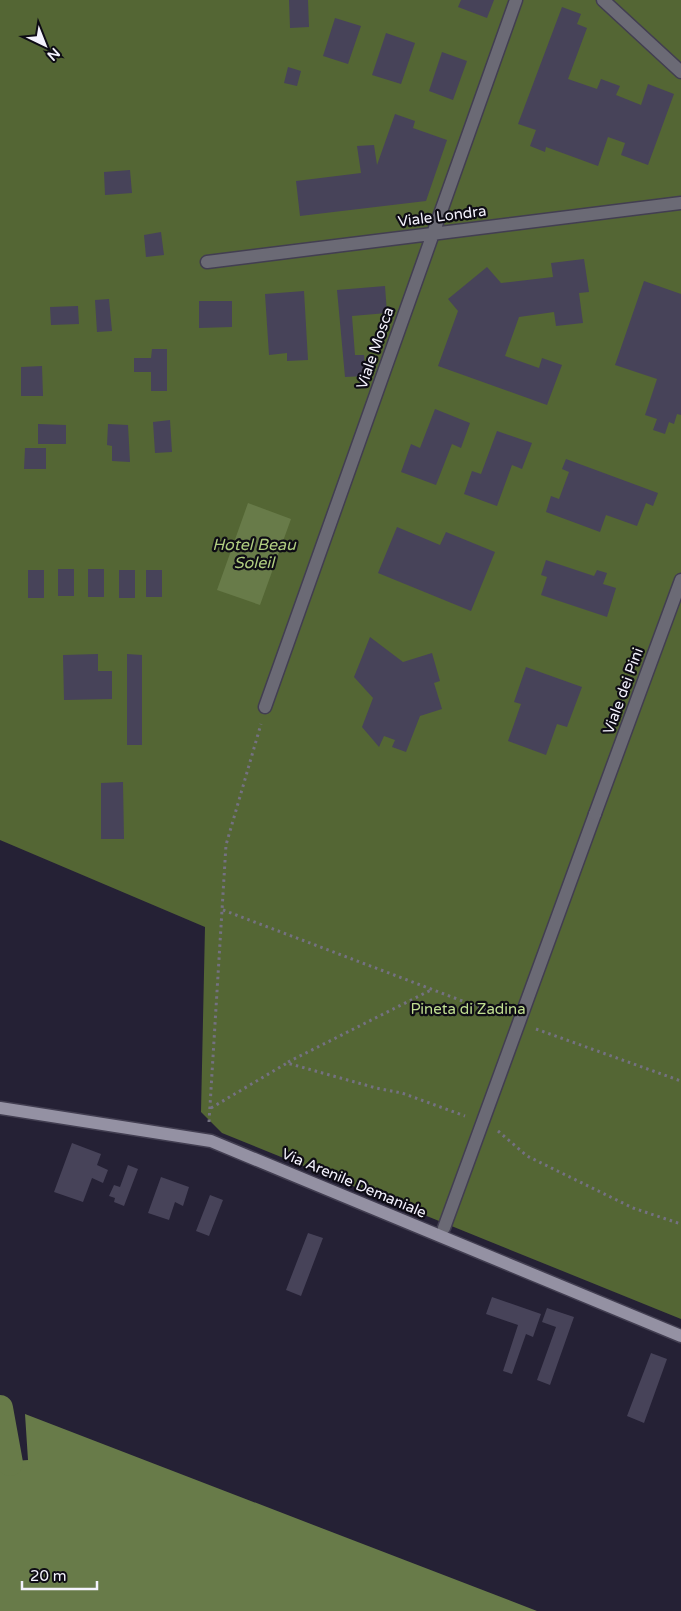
<svg xmlns="http://www.w3.org/2000/svg" width="681" height="1611" viewBox="0 0 681 1611" font-family="'Varela Round',sans-serif">
	<rect width="100%" height="100%" fill="#252135"/>
	<!-- forest -->
	<path fill="#546634" d="M0,0H681V1319L222,1133L201,1112L205,927L0,840Z"/>
	<!-- water -->
	<path fill="#687b49" d="M248,503L291,519L260,605L217,590Z
		M25,1414L537,1611H0V1462L28,1460Z"/>
	<g fill="none" stroke-linecap="round" stroke-linejoin="round">
		<!-- canal -->
		<path stroke="#687b49" stroke-width="26" d="M0,1408L10,1463"/>
	</g>
	<!-- building -->
	<path fill="#474359" d="M289,0H308L309,27L290,28Z
		M461,0H494L487,18L458,7Z
		M562,7L581,14L577,24L587,28L568,79L597,89L601,79L620,86L616,95L641,105L648,84L674,94L648,165L621,155L625,143L608,137L598,166L546,147L545,152L530,146L536,130L518,124Z
		M335,18L361,26L348,64L323,56Z
		M386,33L415,43L401,84L372,75Z
		M442,52L467,61L453,100L429,91Z
		M288,67L301,71L297,86L284,83Z
		M395,114L415,121L413,128L447,140L426,201L300,216L296,181L361,173L357,146L374,145L377,165Z
		M130,170L132,193L105,195L104,172Z
		M161,232L164,255L146,257L144,235Z
		M584,259L589,292L579,293L583,323L556,326L554,312L519,317L505,356L539,368L542,358L562,365L547,405L438,366L458,311L448,299L487,267L501,283L553,277L551,263Z
		M644,281L681,294V415L677,414L674,424L669,422L665,434L653,430L657,419L645,415L657,379L615,365Z
		M385,286L387,313L352,316L355,355H364L366,376L345,377L337,290Z
		M304,291L308,360L287,361V353L269,355L265,294Z
		M109,299L112,331L97,332L95,300Z
		M199,301H232V327L199,328Z
		M78,306L79,324L51,325L50,307Z
		M152,349H167V391H151V372H134V358H151Z
		M42,366L43,396H21V367Z
		M435,409L470,423L461,448L452,444L436,485L401,472L411,444L420,448Z
		M170,420L172,452L155,453L153,422Z
		M38,424L66,425V444H38Z
		M108,424L128,425L130,462L112,461V446L107,445Z
		M497,431L532,443L522,469L512,465L497,506L464,494L472,471L481,474Z
		M25,448H46V469H24Z
		M566,459L658,493L653,506L646,503L637,526L606,515L600,532L546,512L551,496L559,499L569,472L562,469Z
		M397,527L440,545L446,532L495,552L471,611L378,573Z
		M546,560L594,576L597,570L607,573L603,584L616,588L607,617L541,595L547,577L541,575Z
		M58,569H74V596H58Z
		M88,569H104V597H88Z
		M28,570H44V598H28Z
		M119,570H135V598H119Z
		M146,570H162V597H146Z
		M370,637L403,662L432,653L440,681L434,683L442,709L420,716L406,752L392,747L395,740L384,736L379,747L362,727L373,698L354,677Z
		M98,654V671H112V699L64,700L63,655Z
		M127,654L142,655V745H127Z
		M526,667L582,687L567,727L557,724L546,755L508,741L521,704L514,702Z
		M123,782L124,839H101V783Z
		M72,1143L101,1154L97,1165L108,1170L103,1183L92,1178L83,1202L54,1192Z
		M128,1165L138,1169L124,1206L114,1202L115,1198L109,1196L114,1185L120,1187Z
		M161,1177L189,1187L183,1206L175,1202L169,1220L148,1213Z
		M210,1195L223,1200L209,1236L196,1231Z
		M308,1233L323,1238L301,1296L286,1290Z
		M492,1297L541,1314L533,1337L526,1334L512,1374L503,1371L518,1325L486,1314Z
		M547,1308L574,1317L550,1385L537,1380L556,1327L542,1322Z
		M651,1353L667,1359L644,1423L627,1416Z"/>
	<g fill="none" stroke-linecap="round" stroke-linejoin="round">
		<defs>
			<path id="lane" d="M444,1228L595,814"/>
			<path id="street" d="M603,0L681,72
				M207,262L681,203
				M265,707L516,0
				M595,814L681,580"/>
			<path id="secondary" d="M0,1108L211,1141L681,1336"/>
		</defs>
		<!-- lane casing -->
		<use href="#lane" stroke="#423e51" stroke-width="15"/>
		<!-- street casing -->
		<use href="#street" stroke="#423e51" stroke-width="15"/>
		<!-- secondary casing -->
		<use href="#secondary" stroke="#423e51" stroke-width="15"/>
		<!-- path -->
		<path stroke="#747181" stroke-width="3" stroke-dasharray="2.5 4" stroke-linecap="butt" d="M223,910L502,1016
			M536,1029L681,1081
			M288,1062L431,990
			M211,1108L287,1063L376,1088L402,1093L465,1116
			M209,1122L226,845L261,724
			M498,1131L527,1156L633,1208L681,1224"/>
		<!-- lane -->
		<use href="#lane" stroke="#6b6a75" stroke-width="12"/>
		<!-- street -->
		<use href="#street" stroke="#6b6a75" stroke-width="12"/>
		<!-- secondary -->
		<use href="#secondary" stroke="#9491a3" stroke-width="12"/>
	</g>
	<g text-anchor="middle" dominant-baseline="central" stroke-width="4.5" stroke-linejoin="round" paint-order="stroke">
		<!-- street labels -->
		<g font-size="15" fill="#f4f2fd" stroke="#0e0c15">
			<text transform="translate(442 216) rotate(-7)">Viale Londra</text>
			<text transform="translate(375 348) rotate(-71)">Viale Mosca</text>
			<text transform="translate(623 691) rotate(-70)">Viale dei Pini</text>
			<text transform="translate(354 1183) rotate(23)">Via Arenile Demaniale</text>
		</g>
		<!-- park labels -->
		<g font-size="15" fill="#c0de91" stroke="#0e0c15">
			<text x="468" y="1009">Pineta di Zadina</text>
		</g>
		<!-- water labels -->
		<g font-size="16" font-style="italic" fill="#b0cd80" stroke="#0e0c15">
			<text x="254" y="545">Hotel Beau<tspan x="254" dy="18">Soleil</tspan></text>
		</g>
	</g>
	<!-- north arrow -->
	<g transform="translate(45 45) rotate(137)" stroke="#0e0c15" stroke-width="4" paint-order="stroke">
	<path d="M0-4L9 19L0 12L-9 19Z" fill="#f4f2fd"/>
	<text y="-8" font-size="14" font-weight="bold" text-anchor="middle" fill="#f4f2fd">N</text>
	</g>
	<!-- scale -->
	<path d="M22 1581v8h75v-8" fill="none" stroke="#f4f2fd" stroke-width="2.5"/>
	<text x="30" y="1581" font-size="15" fill="#f4f2fd" stroke="#0e0c15" stroke-width="4" paint-order="stroke">20 m</text>
</svg>
